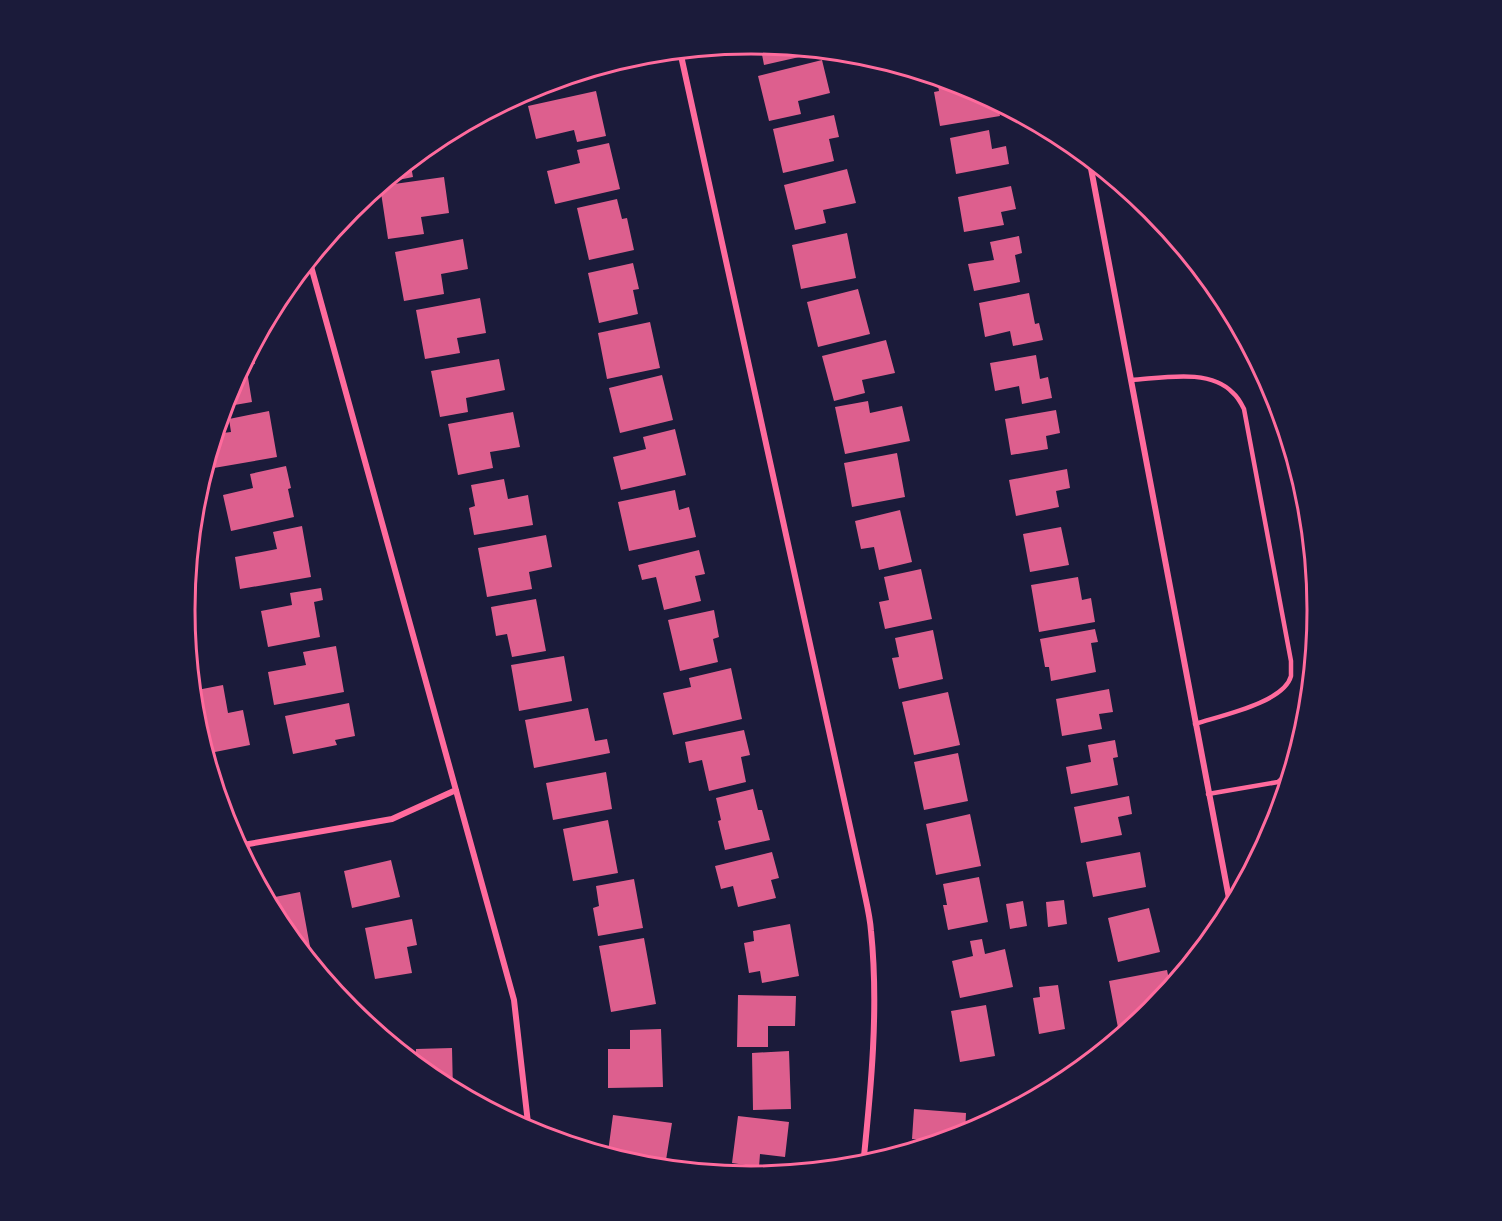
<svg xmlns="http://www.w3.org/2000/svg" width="1502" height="1221" viewBox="0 0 1502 1221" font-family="'Golos Text',sans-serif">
	<rect width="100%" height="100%" fill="#1b1b3a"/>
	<!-- building -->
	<path fill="#dd5f8e" d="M760,44L816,50L817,53L764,65Z
		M822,60L830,93L798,101L801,114L769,121L758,76Z
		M945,80L968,87L997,102L1000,116L940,126L934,92L939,91L937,81Z
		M596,91L606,136L577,142L574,130L536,139L528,106Z
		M834,115L839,137L829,139L834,161L783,173L773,129Z
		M989,130L992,149L1006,146L1009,164L956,174L950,138Z
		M609,143L620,189L555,204L547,171L580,163L577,150Z
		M410,161L413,177L383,183Z
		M847,169L856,203L823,210L826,223L795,230L784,185Z
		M444,177L449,213L421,217L424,234L388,239L380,186Z
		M1011,186L1016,209L1001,212L1004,225L964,232L958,197Z
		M617,199L622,219L627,218L634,250L589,260L577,208Z
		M847,233L856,278L801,289L792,245Z
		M1019,236L1022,253L1015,255L1020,282L974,291L968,264L994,260L990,242Z
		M463,239L468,269L441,274L444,294L404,301L395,252Z
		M633,263L639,289L633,290L638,314L599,323L588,273Z
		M858,289L870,334L818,347L807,302Z
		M1029,293L1035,324L1039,323L1043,340L1013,346L1010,331L985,337L979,303Z
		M480,298L486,333L457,338L460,353L425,359L416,310Z
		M650,322L660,368L607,379L598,333Z
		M886,340L895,373L862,380L865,393L834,401L822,356Z
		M253,352L255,364L246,365L252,402L223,407L227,393L249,353Z
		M1036,355L1040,379L1048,377L1052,398L1022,404L1019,386L995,391L990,363Z
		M499,359L505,390L466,398L468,412L440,417L431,371Z
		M662,375L673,420L620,433L609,388Z
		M868,401L870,413L902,406L910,441L845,454L835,407Z
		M1056,410L1060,433L1046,436L1048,449L1011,455L1005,419Z
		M269,411L277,457L208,469L207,461L215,434L231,432L229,419Z
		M513,412L520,447L490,452L493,468L458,475L448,424Z
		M675,429L686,475L621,490L613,457L646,449L643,437Z
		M897,453L905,497L852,507L844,463Z
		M286,466L291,488L288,489L294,517L231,531L223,495L253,488L250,474Z
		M1067,469L1070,488L1056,491L1059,507L1016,516L1009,480Z
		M504,479L508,499L528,495L533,525L474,535L469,508L475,506L471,485Z
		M675,490L679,510L689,507L696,537L629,551L618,502Z
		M900,510L912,562L879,570L874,547L861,549L855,521Z
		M302,526L311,577L240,589L235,557L277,549L273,532Z
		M1061,527L1069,565L1030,572L1023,534Z
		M546,535L552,567L529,572L532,589L487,597L478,548Z
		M699,550L705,574L695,576L701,601L664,610L656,577L642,580L638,565Z
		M921,569L932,619L885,629L879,602L889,600L884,577Z
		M1078,577L1082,600L1091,598L1095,622L1039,632L1031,585Z
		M321,588L323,600L314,602L320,637L268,647L261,611L292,605L290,593Z
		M536,599L546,651L512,657L507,634L496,636L491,607Z
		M714,610L719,637L713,639L718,662L680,671L668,620Z
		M1095,629L1098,642L1091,643L1096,672L1051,681L1049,667H1045L1040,639Z
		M933,630L943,679L899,689L892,658L899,657L895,638Z
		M336,646L344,692L274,705L268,672L306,665L303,652Z
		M564,656L572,701L519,711L511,665Z
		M731,668L742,719L673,735L663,693L691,687L689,678Z
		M223,685L228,713L243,710L250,745L205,754L195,721L192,691Z
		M1109,689L1113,712L1099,714L1102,729L1062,736L1056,699Z
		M948,692L960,745L914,755L902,702Z
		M349,703L355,736L335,740L337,745L293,754L285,716Z
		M588,708L595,741L607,739L610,753L534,768L525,720Z
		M744,730L750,755L741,757L746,782L709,791L702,760L689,763L685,742Z
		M1115,740L1118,757L1113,758L1118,785L1071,794L1066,767L1091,762L1088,745Z
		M958,753L968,801L924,810L914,762Z
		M606,772L612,809L553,820L546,783Z
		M753,789L758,810H762L770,840L725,850L718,821L721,820L716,798Z
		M1129,796L1132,814L1118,817L1122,835L1081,843L1074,807Z
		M970,814L981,866L936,875L926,824Z
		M608,820L618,873L573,881L563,829Z
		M772,852L779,878L771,880L776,898L738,907L733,886L721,889L715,866Z
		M1140,852L1146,887L1093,897L1086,862Z
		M391,860L400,897L352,908L344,871Z
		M979,877L988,922L948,930L943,905H947L943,884Z
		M634,879L643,928L598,936L593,908L599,906L596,886Z
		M300,892L311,952L303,953L279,925L265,899Z
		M1064,900L1067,924L1048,927L1046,902Z
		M1023,901L1027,926L1010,929L1006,904Z
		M1149,908L1160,952L1118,962L1108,918Z
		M412,919L417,945L407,947L412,973L375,979L365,928Z
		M790,924L799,976L762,983L760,971L749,973L744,943L754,941L753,931Z
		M644,938L656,1004L611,1012L599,946Z
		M982,939L985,954L1005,949L1013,987L960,998L952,961L973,956L970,941Z
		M1167,970L1171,989L1152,1012L1127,1032L1119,1033L1109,981Z
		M1058,985L1065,1029L1039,1034L1033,998L1040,997L1039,987Z
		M738,995L796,996L795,1026H768V1047H737Z
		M986,1005L995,1056L960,1062L951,1011Z
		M661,1029L663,1087L608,1088V1049H630V1030Z
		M452,1048L453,1091L436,1082L416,1066V1049Z
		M789,1051L791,1109L753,1110L752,1053Z
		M914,1109L966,1113L965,1135L929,1146V1140L912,1139Z
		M613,1115L672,1123L666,1160L608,1152Z
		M738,1116L789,1122L785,1157L760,1154L759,1167L732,1163Z"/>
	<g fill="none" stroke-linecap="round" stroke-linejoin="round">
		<!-- service -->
		<path stroke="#ff6b9d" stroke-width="4.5" d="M1131,380C1163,378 1210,368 1233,393C1238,397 1241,403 1244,409L1291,661C1291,665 1291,671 1291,676C1284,703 1219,716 1195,724
			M1278,782L1287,788
			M1208,794L1278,782L1292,770"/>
		<!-- minor -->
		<path stroke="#ff6b9d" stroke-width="6" d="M680,51L863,886C866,901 870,916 871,931C879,1008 871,1089 863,1166
			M1089,158L1231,909
			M309,259L514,1000L529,1132
			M237,846L392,819L456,790"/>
	</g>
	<!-- crop -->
	<path d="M0 0H1502V1221H0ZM195 610a556 556 0 1 1 1112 0a556 556 0 1 1-1112 0Z" fill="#1b1b3a" fill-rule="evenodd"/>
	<path fill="none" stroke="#ff6b9d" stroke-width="3" d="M195 610a556 556 0 1 1 1112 0a556 556 0 1 1-1112 0Z"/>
</svg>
